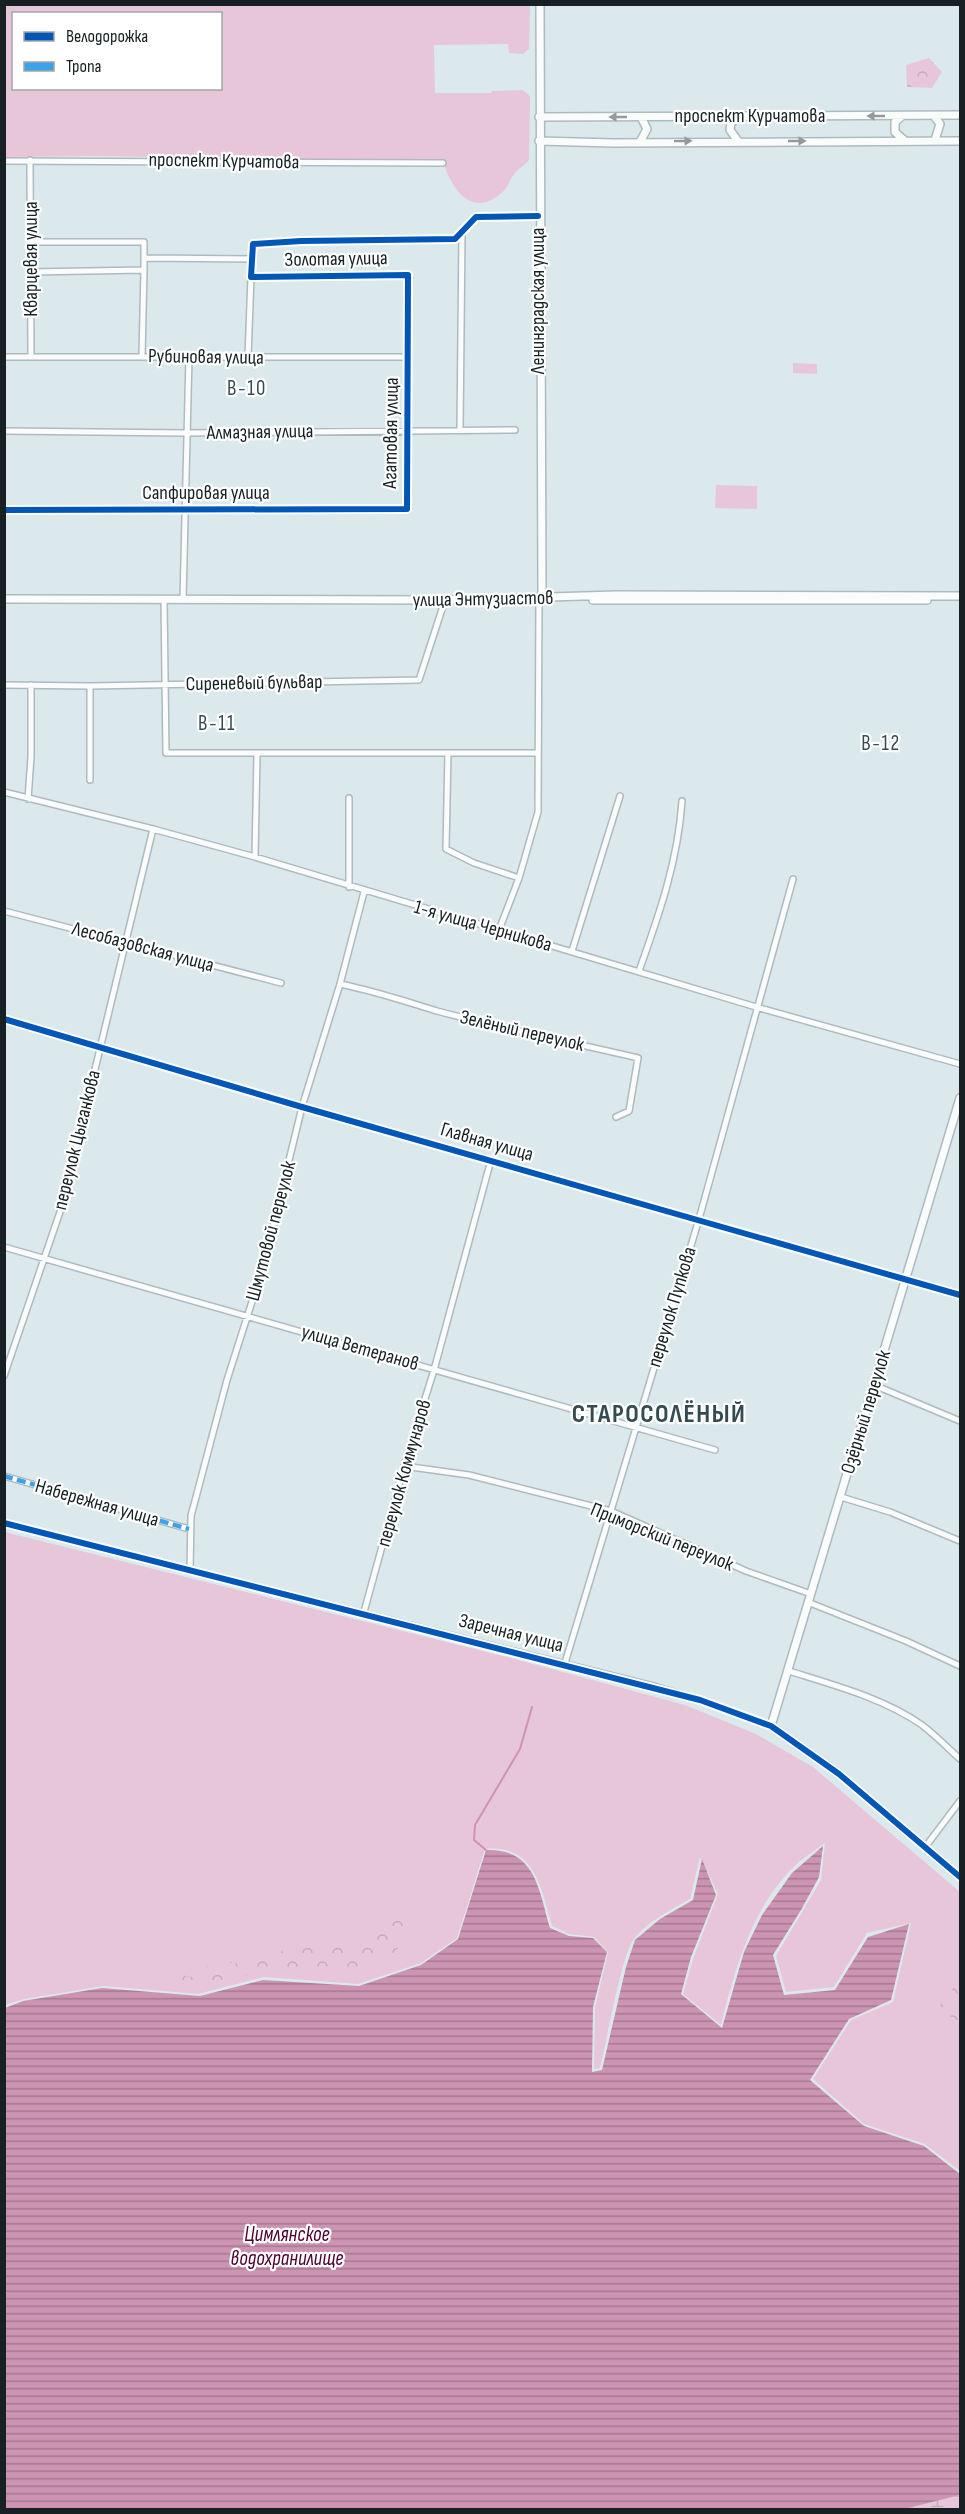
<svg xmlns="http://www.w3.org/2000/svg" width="965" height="2514" viewBox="0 0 965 2514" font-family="'Sofia Sans Condensed',sans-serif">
	<defs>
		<pattern id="forest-crowns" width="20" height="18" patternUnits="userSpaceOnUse" patternTransform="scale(1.5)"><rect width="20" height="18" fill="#e8c6da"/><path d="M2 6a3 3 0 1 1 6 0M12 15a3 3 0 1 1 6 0" fill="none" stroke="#c6aabb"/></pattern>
		<pattern id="wetland-marsh" width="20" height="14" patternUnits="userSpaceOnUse" patternTransform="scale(1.5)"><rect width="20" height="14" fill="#e8c6da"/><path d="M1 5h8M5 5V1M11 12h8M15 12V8" fill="none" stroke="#c6aabb"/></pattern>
		<pattern id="water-rules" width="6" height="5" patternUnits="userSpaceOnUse" patternTransform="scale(1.5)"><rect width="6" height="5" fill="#cc94b2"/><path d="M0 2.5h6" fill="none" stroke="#a57890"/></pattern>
	</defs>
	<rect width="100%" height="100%" fill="#dbe9ed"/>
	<!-- green -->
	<path fill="#e8c6da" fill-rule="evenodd" d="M4,5H530L529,49L523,54L509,53L508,44L434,45L435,93H491L492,91L522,90L527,93L530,97L529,160C525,165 519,168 515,173C509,180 509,188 499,195C470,218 450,186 443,161L95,156L5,157ZM14,14H220V88H14Z
		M793,363L817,364V374L793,373Z
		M716,485L757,486V509L715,508Z
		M5,1532L511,1658L685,1705L756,1734L813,1767L960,1892V2171L925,2144L864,2124L813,2079L851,2020L893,2002L911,1923L867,1933L834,1987L786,1992L776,1956L821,1880L825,1843C817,1849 807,1855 799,1862C753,1903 735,1968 721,2025L683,1994L693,1959L718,1894L700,1857L690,1899C671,1910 648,1921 634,1939C622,1952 606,2045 600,2068L594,2069L595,2008L608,1952L594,1937L569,1934L552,1926C541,1888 535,1844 485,1849L457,1938L421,1963L358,1984L264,1977L198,1994L104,1986L24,1999L5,2005Z"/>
	<!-- forest -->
	<path fill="url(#forest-crowns)" d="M929,58L942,72L932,88L907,87L906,65Z
		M392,1913L410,1920C404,1949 394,1956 367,1965C355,1969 343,1973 330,1974L332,1968L325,1969L317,1975L262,1972L243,1976L228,1974L223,1976L222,1981L200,1985L196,1980C186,1981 183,1985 174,1977L178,1974L196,1978L208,1965L222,1973L230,1970V1960L232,1964L237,1963L238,1970L245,1971L250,1954L261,1957L271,1951L273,1956L280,1953L285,1947L290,1958L294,1953L301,1951L312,1944L315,1947V1954L322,1948L328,1952L332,1946L331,1941L335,1938L338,1945L344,1941L350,1952L357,1951Z
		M960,1979V2022L937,2009Z"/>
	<!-- wetland -->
	<path fill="url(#wetland-marsh)" d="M960,2495V2509H900Z"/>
	<!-- water -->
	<path fill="url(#water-rules)" d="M823,1846L819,1877L801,1910L773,1955L784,1995L835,1990L868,1937L909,1924L891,2000L849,2019L810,2080L864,2126L924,2146L960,2174V2495L900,2510L5,2509V2008L23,2001L102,1988L200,1996L263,1980L359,1986L421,1965L458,1939L486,1850C536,1848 539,1891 550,1928L569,1936L593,1938L607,1952L593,2007L592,2072L602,2070L626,1967L635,1940L660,1919L693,1900L702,1859L716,1895L691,1957L681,1994L722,2028L744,1952L762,1915L792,1873Z"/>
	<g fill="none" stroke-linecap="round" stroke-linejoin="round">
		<!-- stream -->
		<path stroke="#cc94b2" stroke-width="2" d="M486,1850L474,1840L475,1825L520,1749L532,1707"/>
		<defs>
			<path id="minor" d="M30,160L31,357
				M4,161L443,163
				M31,242H144V270
				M144,258L253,259
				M31,272L144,270L142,356
				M4,357H408
				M248,357L251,277
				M460,430L462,233
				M4,431L187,433L515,430
				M4,510L407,509L408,275L251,277L253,244L301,241L455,239L476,217L538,216
				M183,599L189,357
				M164,600L166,753H538
				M4,685L90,686L419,680L445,600
				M448,753L446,849L474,863L519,878
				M90,780V686
				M4,792L153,829L255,857L756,1007L960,1064
				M349,798V887
				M28,799L31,757V685
				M255,857L257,755
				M4,911L281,983
				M499,930L519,878L538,812L539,598
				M572,951L620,796
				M639,971C659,915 678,861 682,801
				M340,984C375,991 404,1001 437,1011C504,1029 571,1042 638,1058L629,1111L616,1117
				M4,1019L302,1107L960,1295
				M4,1247L715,1450
				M4,1376L62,1206L153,829
				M874,1385L960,1421
				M404,1466L469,1475L611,1511L746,1571L811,1594
				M4,1476L189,1529
				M841,1497L890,1512L960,1541
				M4,1523L657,1687L700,1700L771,1726
				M190,1571L191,1516L227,1380L263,1267L302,1107L340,984L364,892
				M810,1603L906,1641L960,1666
				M364,1612L404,1466L434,1370L491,1160
				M565,1663L699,1219L793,879
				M789,1671C834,1685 883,1698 922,1725C935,1735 948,1748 960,1759
				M926,1846L960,1801"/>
			<path id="tertiary" d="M540,4L542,601
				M902,116L895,122V132L904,140
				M934,116L940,124L935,140
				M539,117L960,115
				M539,141L613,143L960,141
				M738,141L730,130L731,123L739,117
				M640,142L647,129L641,117
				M4,599L445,600L616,595L960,596
				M593,600H927
				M960,1098L771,1726L839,1774L960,1877"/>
		</defs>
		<!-- minor casing -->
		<use href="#minor" stroke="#afbabe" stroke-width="8"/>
		<!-- tertiary casing -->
		<use href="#tertiary" stroke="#afbabe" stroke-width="10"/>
		<!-- minor -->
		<use href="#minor" stroke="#fafcfc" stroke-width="5"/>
		<!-- tertiary -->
		<use href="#tertiary" stroke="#fafcfc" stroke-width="7"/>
		<!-- quiet -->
		<path stroke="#3da2ea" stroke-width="4.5" stroke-dasharray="9 4.5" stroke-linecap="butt" d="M4,1476L189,1529"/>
		<defs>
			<path id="cycleway" d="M4,510L407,509L408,275L251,277L253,244L301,241L455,239L476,217L538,216
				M4,1019L302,1107L960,1295
				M4,1523L700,1700L771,1726L839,1774L960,1877"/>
		</defs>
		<!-- cycleway casing -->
		<use href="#cycleway" stroke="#fff" stroke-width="10"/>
		<!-- cycleway -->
		<use href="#cycleway" stroke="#0057b8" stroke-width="6"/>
	</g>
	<!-- one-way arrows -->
	<defs><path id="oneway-solid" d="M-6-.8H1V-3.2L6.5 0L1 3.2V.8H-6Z" transform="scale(1.5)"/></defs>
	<g fill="#94999a">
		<use href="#oneway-solid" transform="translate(876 116) rotate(180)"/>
		<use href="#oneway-solid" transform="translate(618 117) rotate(180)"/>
		<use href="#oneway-solid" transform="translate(683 141) rotate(-1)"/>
		<use href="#oneway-solid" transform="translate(797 141)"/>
	</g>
	<g text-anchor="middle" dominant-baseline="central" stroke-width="4.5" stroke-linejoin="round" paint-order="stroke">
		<!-- street labels -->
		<g font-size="20" fill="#172123" stroke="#fff">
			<text x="750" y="116">проспект Курчатова</text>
			<text transform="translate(224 161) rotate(1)">проспект Курчатова</text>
			<text transform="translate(31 259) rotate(-90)">Кварцевая улица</text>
			<text transform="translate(336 259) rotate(-1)">Золотая улица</text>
			<text transform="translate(538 301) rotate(-90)">Ленинградская улица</text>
			<text transform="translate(206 357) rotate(1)">Рубиновая улица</text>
			<text transform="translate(260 432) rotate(-1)">Алмазная улица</text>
			<text transform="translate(391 433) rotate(-89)">Агатовая улица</text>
			<text x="206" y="493">Сапфировая улица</text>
			<text transform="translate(483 599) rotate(-1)">улица Энтузиастов</text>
			<text transform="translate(254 683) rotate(-1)">Сиреневый бульвар</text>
			<text transform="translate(483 926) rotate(16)">1-я улица Черникова</text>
			<text transform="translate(143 947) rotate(15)">Лесобазовская улица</text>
			<text transform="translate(522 1031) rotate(13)">Зелёный переулок</text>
			<text transform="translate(77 1140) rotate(-76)">переулок Цыганкова</text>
			<text transform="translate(487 1142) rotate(16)">Главная улица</text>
			<text transform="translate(271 1231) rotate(-75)">Шмутовой переулок</text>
			<text transform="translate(672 1307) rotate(-73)">переулок Пупкова</text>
			<text transform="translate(360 1348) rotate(16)">улица Ветеранов</text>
			<text transform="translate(866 1412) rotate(-73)">Озёрный переулок</text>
			<text transform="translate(404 1473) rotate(-74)">переулок Коммунаров</text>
			<text transform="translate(97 1503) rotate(16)">Набережная улица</text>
			<text transform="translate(662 1537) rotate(22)">Приморский переулок</text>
			<text transform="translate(511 1633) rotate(14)">Заречная улица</text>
		</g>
		<!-- neighbourhood labels -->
		<g font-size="21" letter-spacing="1.5" fill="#354b52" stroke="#fff">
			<text x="247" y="388">В-10</text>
			<text x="217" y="723">В-11</text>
			<text x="881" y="743">В-12</text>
		</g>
		<!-- water labels -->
		<g font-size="21" font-style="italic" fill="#4f0031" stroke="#fff">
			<text x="287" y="2234">Цимлянское<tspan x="287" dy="24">водохранилище</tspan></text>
		</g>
		<!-- district labels -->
		<g font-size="26" font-weight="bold" letter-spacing="1.5" fill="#354b52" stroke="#fff">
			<text x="659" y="1414">СТАРОCОЛЁНЫЙ</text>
		</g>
	</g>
	<!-- border -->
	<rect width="965" height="2514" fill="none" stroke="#172123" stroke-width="12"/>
	<!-- legend -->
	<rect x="12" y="12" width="210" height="78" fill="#ffffff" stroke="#a2a6a7" stroke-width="1.5"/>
	<rect x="24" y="32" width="30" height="9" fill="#0057b8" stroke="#a2a6a7" stroke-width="1.5"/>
	<text x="66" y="42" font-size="18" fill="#172123">Велодорожка</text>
	<rect x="24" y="62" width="30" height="9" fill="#3da2ea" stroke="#a2a6a7" stroke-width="1.5"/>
	<text x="66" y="72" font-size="18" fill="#172123">Тропа</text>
</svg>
